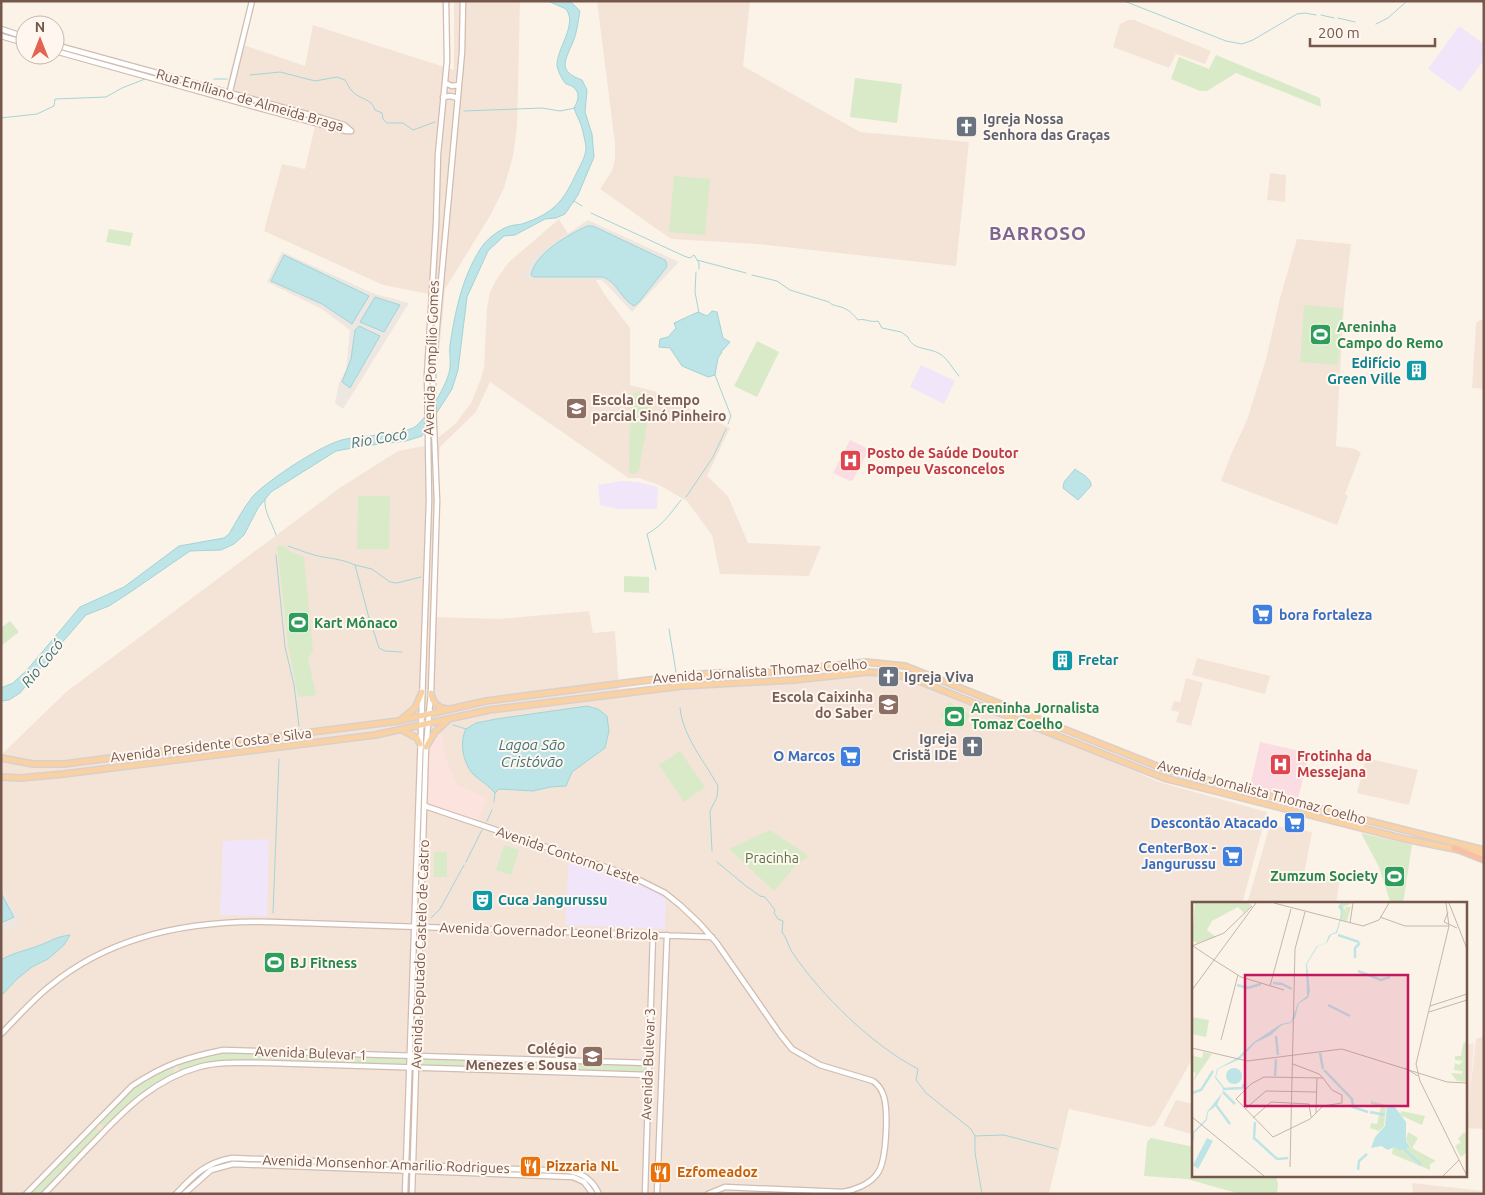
<svg xmlns="http://www.w3.org/2000/svg" width="1485" height="1195" viewBox="0 0 1485 1195" font-family="Ubuntu,sans-serif">
	<rect width="100%" height="100%" fill="#fcf3e8"/>
	<!-- residential -->
	<path fill="#f4e4d7" d="M454,1H520L517,127L513,156L504,188L490,216L445,289L439,353L426,362L429,294L383,285L264,231L282,164L305,169L315,126L223,100L238,43L305,66L313,25L454,70Z
		M597,1H750L743,66L860,132L969,142L956,266L757,244L671,239L600,189L612,171L615,158V144Z
		M1128,20H1134L1211,51L1205,64L1176,54L1169,68L1113,47L1120,24Z
		M1270,173L1286,175L1285,202L1267,200Z
		M559,219L605,295L630,328V385L654,391L730,428L707,476L728,496L748,543L821,546L809,576L720,574L712,535L687,501L659,485L639,478H627V477L490,382L476,412L440,447L436,503L435,617L499,619L589,611L593,633L615,631L619,689L695,682L799,679L866,671L891,673L1013,717L1159,782L1267,812L1242,904H1194V1056L1155,1125L1150,1127L1069,1109L1049,1194H1V755L66,692L341,487L398,451L429,445L455,424L471,403L480,381L484,368L487,307L490,292L496,280L509,262Z
		M1297,239L1351,244L1344,303L1336,446L1355,449L1361,453L1345,494L1348,496L1337,525L1221,481L1232,452L1247,420L1266,359L1280,298Z
		M1480,320H1484V389L1472,388L1476,323Z
		M1197,658L1270,676L1265,694L1192,675Z
		M1186,678L1203,683L1191,726L1176,722L1179,712L1171,710L1174,701L1180,702Z
		M1366,758L1418,770L1409,805L1357,793Z
		M1270,825L1312,832L1304,875L1340,879L1336,904H1247Z
		M1484,1036V1129L1466,1128L1476,1039Z
		M1176,1100L1194,1104V1135L1164,1126V1123Z
		M1412,1183L1484,1191V1194H1413Z"/>
	<!-- commercial -->
	<path fill="#fce3dd" d="M439,733L442,735L446,759L457,785L487,798L478,821L426,805L429,748L434,737Z
		M1474,1043L1471,1081L1469,1104L1466,1103V1045Z"/>
	<!-- industrial -->
	<path fill="#ede6e1" d="M588,220L679,262L632,312L607,285L601,280L528,279L523,275L536,255Z
		M282,252L375,294L409,303L343,409L335,403L339,383L346,370L350,330L322,309L267,282Z
		M1,887L21,923L1,933Z"/>
	<!-- education -->
	<path fill="#f0e5f9" d="M1459,26L1484,44V60L1460,92L1428,69Z
		M921,365L955,381L944,404L910,387Z
		M621,481L637,482L658,487L657,509H618L600,505L598,485Z
		M885,695L899,703L893,714L879,707Z
		M269,839L267,916L220,915L223,841Z
		M569,858L606,870L651,887L666,899L665,929L565,925Z"/>
	<!-- medical -->
	<path fill="#fadce2" d="M850,440L869,449L853,480L850,481L833,473Z
		M1260,742L1309,753L1298,799L1250,787Z"/>
	<!-- green -->
	<path fill="#d8eac7" d="M1216,55L1320,98L1321,107L1236,73L1207,91H1200L1171,79L1179,57L1209,69Z
		M855,78L902,84L897,123L850,117Z
		M674,176L710,179L705,235L669,232Z
		M109,229L133,233L130,246L106,242Z
		M1304,305L1343,308L1338,365L1300,362Z
		M757,341L779,352L757,397L734,386Z
		M639,392L647,394L651,401L639,470L635,474L630,473L629,469L630,400L634,393Z
		M358,496H390L389,549H357Z
		M279,545L287,548L289,551L304,557L313,650L308,658L316,695L298,697L288,644L277,546Z
		M624,576L649,577V593L624,592Z
		M10,621L19,632L1,646V628Z
		M949,702L970,715L961,729L940,716Z
		M680,751L705,787L684,802L659,765Z
		M770,830L809,856L796,865L774,891L729,849Z
		M1361,833L1412,845L1403,904H1391L1379,867Z
		M504,845L519,850L511,875L496,870Z
		M434,852H447V877H434Z
		M223,1052L265,1053V1061H225L200,1065L179,1071L177,1063L197,1057Z
		M271,1053L407,1058V1066L271,1061Z
		M420,1058L645,1065L647,1072L644,1074L420,1066Z
		M172,1065L175,1073C147,1085 126,1106 105,1128L98,1122L135,1086Z
		M95,1126L101,1132L41,1194H29Z
		M1151,1138L1194,1147V1176H1276L1278,1184L1277,1194H1240L1187,1179L1144,1176L1147,1142Z"/>
	<!-- water -->
	<path fill="#bde4e6" stroke="#a3d4d7" d="M548,1H570L580,11C578,21 577,33 573,42C565,61 557,71 582,80L587,90L585,112L592,134L594,157L578,195L565,214L556,218L545,219L515,235L504,236L488,251L467,297L458,370L452,389L422,436L406,441L364,446L336,451L271,492L258,508L244,535L234,544L221,550L190,551L129,593L109,606L86,615L52,654L20,693L9,700L1,701V688L13,683L27,670L80,607L124,587L179,546L224,538L229,534C236,522 244,507 253,496C268,480 325,442 346,439C360,436 407,434 416,426C428,416 448,384 450,368C451,360 449,353 450,345C455,312 462,277 481,248C486,240 497,231 507,227C511,225 517,225 522,224C554,213 563,202 577,172C581,164 586,156 586,147C586,145 582,127 581,125C579,119 576,115 574,108C578,101 581,93 573,87C571,85 568,85 566,84C562,80 558,71 557,66C556,49 578,25 566,9Z
		M587,226H593L665,260L667,264L666,268L639,302L634,306C621,299 617,282 603,277H534L531,275C535,253 568,235 587,226Z
		M284,255L369,296L352,324L322,304L271,281Z
		M375,297L400,305L384,332L360,322Z
		M712,311L717,312L723,338L730,342L723,350L721,351L722,352L718,358L715,375L708,377L682,366L670,348L659,347L660,339L668,337L676,328L674,323L698,312L707,316Z
		M359,326L380,336L350,388L342,382L351,359L355,330Z
		M1075,469C1081,474 1092,478 1091,486L1078,500L1063,488L1064,482Z
		M587,706L598,709L607,716L609,731L605,748L572,772L566,786L550,787L533,791L499,789L495,793C489,785 480,781 473,774C463,763 459,742 466,729L476,723L496,719Z
		M1,893L14,917L1,923Z
		M70,935L64,945L48,959L32,967L17,979L1,996V960C14,952 29,950 43,944C55,939 56,937 70,935Z"/>
	<g fill="none" stroke-linecap="round" stroke-linejoin="round">
		<!-- stream -->
		<path stroke="#a3d4d7" stroke-width="1" d="M1124,1L1226,41L1242,44L1253,40L1297,14L1305,13L1316,15
			M1321,15L1334,18
			M1338,18L1355,22
			M1376,24L1388,18L1407,1
			M250,75L280,72L315,81L337,77L345,80C347,83 349,88 352,91C358,99 372,98 375,110L382,113L383,119L387,123H403L413,130L435,122
			M214,79H227
			M464,111L542,108L560,111L575,108
			M1,118L37,114L54,106L55,99L106,97L122,88L145,79
			M574,201L582,206
			M591,213L684,256L690,258L694,255L699,263V269
			M697,260L746,273
			M696,272L695,292L699,313
			M752,275L777,281L790,290L829,302C833,306 835,305 841,307C848,309 853,314 858,320C865,318 870,323 878,321L882,328L901,332L908,337C913,351 929,347 940,354C947,358 953,369 959,376
			M715,375L731,416L728,424
			M686,497L713,457L726,429
			M265,499C264,513 272,522 276,535
			M288,546C300,550 311,555 323,557C335,559 344,560 355,565L369,618
			M276,555L285,647L294,685L299,726
			M355,565L372,569L390,582L397,583L421,577
			M656,570L647,534C663,525 670,514 681,500
			M371,623L379,648L385,651L402,652
			M669,629L676,672
			M680,708C683,737 705,762 718,786L717,797L710,811L712,851
			M453,725L466,729
			M494,802L495,793
			M487,821L492,810
			M466,862L482,830
			M717,862L746,886L760,896L765,897L775,910L774,913L778,919L783,921L782,932C787,938 788,946 792,952C821,995 872,1045 918,1069L916,1080L926,1093L971,1129L975,1136V1153L982,1194
			M273,913L279,759
			M431,918L440,909L464,865
			M975,1136L1004,1135L1057,1149"/>
		<defs>
			<path id="tertiary" d="M1,29L25,37
				M1,36L25,43
				M55,45L321,118L344,125L351,131
				M55,51L270,111L346,131H351
				M229,95L252,1
				M425,806L629,875L665,893L680,905L700,924L716,942L780,1034L792,1049L820,1065L873,1081C879,1085 882,1090 884,1097C888,1112 887,1162 877,1174C870,1184 855,1190 843,1192L725,1187L708,1194
				M1,1034C17,1018 32,1000 50,986C113,934 193,920 272,922L712,937
				M26,1194L132,1086C165,1064 185,1058 223,1050L649,1063
				M44,1194C62,1176 79,1157 97,1139C127,1107 156,1079 199,1067C221,1061 245,1063 268,1063L649,1075
				M176,1194C194,1175 205,1163 232,1158L569,1171C583,1173 593,1181 599,1194
				M184,1194L211,1170L233,1164L573,1177L584,1182L593,1194
				M645,1194L653,934
				M657,1194L667,935"/>
			<path id="secondary" d="M445,83L452,86L458,85
				M443,97L451,96L457,98
				M405,1194L429,501L427,375L436,225L438,154L447,61L446,1
				M412,1194L426,747L431,693L437,501L433,402V370L462,52L463,1"/>
			<path id="primary" d="M431,693C432,703 438,708 447,709
				M402,719L415,708L422,692
				M402,730L417,738L420,744
				M426,747L435,732L448,720
				M1,758L33,764H64L398,721L486,701L640,681L712,673L772,672L866,662L905,666L1167,770L1484,850
				M1,777L20,778L64,774L375,735L489,710L682,686L794,680L868,672L894,674L919,681L1164,778L1405,839L1484,855"/>
			<path id="trunk" d="M1454,848L1484,860"/>
		</defs>
		<!-- tertiary casing -->
		<use href="#tertiary" stroke="#d0bcb0" stroke-width="7"/>
		<!-- secondary casing -->
		<use href="#secondary" stroke="#d3bbae" stroke-width="7"/>
		<!-- primary casing -->
		<use href="#primary" stroke="#d9d0cd" stroke-width="8"/>
		<!-- trunk casing -->
		<use href="#trunk" stroke="#d9d0cd" stroke-width="8"/>
		<!-- tertiary -->
		<use href="#tertiary" stroke="#fff" stroke-width="4.5"/>
		<!-- secondary -->
		<use href="#secondary" stroke="#fff" stroke-width="4.5"/>
		<!-- primary -->
		<use href="#primary" stroke="#f9d1a3" stroke-width="5"/>
		<!-- trunk -->
		<use href="#trunk" stroke="#f7c0a2" stroke-width="5.5"/>
	</g>
	<!-- icons -->
	<defs>
		<symbol id="church-square" viewBox="-11 -11 22 22"><rect x="-9" y="-9" width="18" height="18" rx="4" fill="#6b7280" stroke="#fff7ef"/><path d="M-1.2-6h2.4v3.5h3.3v2.4h-3.3V6h-2.4V-.1h-3.3v-2.4h3.3Z" fill="#fff"/></symbol>
		<symbol id="stadium-square" viewBox="-11 -11 22 22"><rect x="-9" y="-9" width="18" height="18" rx="4" fill="#2e9e5b" stroke="#fff7ef"/><path d="M0-5a6.5 5 0 1 0 0 10a6.5 5 0 1 0 0-10ZM-3.5-1.8h7v3.6h-7Z" fill="#fff"/></symbol>
		<symbol id="building-square" viewBox="-11 -11 22 22"><rect x="-9" y="-9" width="18" height="18" rx="4" fill="#0f9aa8" stroke="#fff7ef"/><path d="M-4-6H4V6H1V3H-1V6H-4ZM-2.5-4.3h1.7v1.8h-1.7ZM.8-4.3h1.7v1.8H.8ZM-2.5-1h1.7V.8h-1.7ZM.8-1h1.7V.8H.8Z" fill="#fff"/></symbol>
		<symbol id="school-square" viewBox="-11 -11 22 22"><rect x="-9" y="-9" width="18" height="18" rx="4" fill="#8d6e63" stroke="#fff7ef"/><path d="M0-5L7-2L0 1L-7-2ZM-4 1L0 2.5L4 1V4Q0 6-4 4Z" fill="#fff"/></symbol>
		<symbol id="hospital-square" viewBox="-11 -11 22 22"><rect x="-9" y="-9" width="18" height="18" rx="4" fill="#e0444e" stroke="#fff7ef"/><path d="M-5-5h3v3.5h4V-5h3V5h-3V1.5h-4V5h-3Z" fill="#fff"/></symbol>
		<symbol id="supermarket-square" viewBox="-11 -11 22 22"><rect x="-9" y="-9" width="18" height="18" rx="4" fill="#3f7fe0" stroke="#fff7ef"/><path d="M-6-5.5h2.5l.6 2H6L4.5 2H-2.5L-4.4-4H-6ZM-1.5 3.2a1.3 1.3 0 1 0 .1 0ZM3 3.2a1.3 1.3 0 1 0 .1 0Z" fill="#fff"/></symbol>
		<symbol id="theatre-square" viewBox="-11 -11 22 22"><rect x="-9" y="-9" width="18" height="18" rx="4" fill="#0f9aa8" stroke="#fff7ef"/><path d="M-5-5.5Q0-4 5-5.5V0Q5 5 0 6Q-5 5-5 0ZM-3.3-2.5H-1v1.5H-3.3ZM1-2.5H3.3v1.5H1ZM-2.8 1Q0 5.5 2.8 1Z" fill="#fff"/></symbol>
		<symbol id="restaurant-square" viewBox="-11 -11 22 22"><rect x="-9" y="-9" width="18" height="18" rx="4" fill="#e8710a" stroke="#fff7ef"/><path d="M-5-6h1v4h1v-4h1v4h1v-4h1v5L-1.5 .5V6h-2V.5L-5-1ZM5-6V6H3V1.5H1.5Q1.5-4 5-6Z" fill="#fff"/></symbol>
	</defs>
	<g fill-rule="evenodd">
		<use href="#church-square" x="954" y="114" width="25" height="25"/>
		<use href="#stadium-square" x="1308" y="322" width="25" height="25"/>
		<use href="#building-square" x="1404" y="358" width="25" height="25"/>
		<use href="#school-square" x="564" y="396" width="25" height="25"/>
		<use href="#hospital-square" x="838" y="448" width="25" height="25"/>
		<use href="#supermarket-square" x="1250" y="602" width="25" height="25"/>
		<use href="#stadium-square" x="286" y="610" width="25" height="25"/>
		<use href="#building-square" x="1050" y="648" width="25" height="25"/>
		<use href="#church-square" x="876" y="664" width="25" height="25"/>
		<use href="#school-square" x="876" y="692" width="25" height="25"/>
		<use href="#stadium-square" x="942" y="704" width="25" height="25"/>
		<use href="#church-square" x="960" y="734" width="25" height="25"/>
		<use href="#supermarket-square" x="838" y="744" width="25" height="25"/>
		<use href="#hospital-square" x="1268" y="752" width="25" height="25"/>
		<use href="#supermarket-square" x="1282" y="810" width="25" height="25"/>
		<use href="#supermarket-square" x="1220" y="844" width="25" height="25"/>
		<use href="#stadium-square" x="1382" y="864" width="25" height="25"/>
		<use href="#theatre-square" x="470" y="888" width="25" height="25"/>
		<use href="#stadium-square" x="262" y="950" width="25" height="25"/>
		<use href="#school-square" x="580" y="1044" width="25" height="25"/>
		<use href="#restaurant-square" x="518" y="1154" width="25" height="25"/>
		<use href="#restaurant-square" x="648" y="1160" width="25" height="25"/>
	</g>
	<g text-anchor="middle" dominant-baseline="central" stroke-width="4" stroke-linejoin="round" paint-order="stroke">
		<!-- street labels -->
		<g font-size="14" fill="#76574c" stroke="#fff7ef">
			<text transform="translate(250 100) rotate(16)">Rua Emíliano de Almeida Braga</text>
			<text transform="translate(431 358) rotate(-88)">Avenida Pompílio Gomes</text>
			<text transform="translate(760 671) rotate(-4)">Avenida Jornalista Thomaz Coelho</text>
			<text transform="translate(211 745) rotate(-7)">Avenida Presidente Costa e Silva</text>
			<text transform="translate(1262 792) rotate(15)">Avenida Jornalista Thomaz Coelho</text>
			<text transform="translate(568 855) rotate(19)">Avenida Contorno Leste</text>
			<text transform="translate(549 931) rotate(2)">Avenida Governador Leonel Brizola</text>
			<text transform="translate(420 954) rotate(-88)">Avenida Deputado Castelo de Castro</text>
			<text transform="translate(311 1053) rotate(2)">Avenida Bulevar 1</text>
			<text transform="translate(648 1064) rotate(-88)">Avenida Bulevar 3</text>
			<text transform="translate(386 1164) rotate(2)">Avenida Monsenhor Amarilio Rodrigues</text>
		</g>
		<!-- worship labels -->
		<g font-size="14" font-weight="bold" fill="#5b616d" stroke="#fff7ef" text-anchor="start">
			<text x="983" y="119">Igreja Nossa<tspan x="983" dy="16">Senhora das Graças</tspan></text>
			<text x="904" y="677">Igreja Viva</text>
			<text x="957" y="739" text-anchor="end">Igreja<tspan x="957" dy="16">Cristã IDE</tspan></text>
		</g>
		<!-- leisure labels -->
		<g font-size="14" font-weight="bold" fill="#27864d" stroke="#fff7ef" text-anchor="start">
			<text x="1337" y="327">Areninha<tspan x="1337" dy="16">Campo do Remo</tspan></text>
			<text x="314" y="623">Kart Mônaco</text>
			<text x="971" y="708">Areninha Jornalista<tspan x="971" dy="16">Tomaz Coelho</tspan></text>
			<text x="1378" y="876" text-anchor="end">Zumzum Society</text>
			<text x="290" y="963">BJ Fitness</text>
		</g>
		<!-- culture labels -->
		<g font-size="14" font-weight="bold" fill="#0d838f" stroke="#fff7ef" text-anchor="start">
			<text x="1401" y="363" text-anchor="end">Edifício<tspan x="1401" dy="16">Green Ville</tspan></text>
			<text x="1078" y="660">Fretar</text>
			<text x="498" y="900">Cuca Jangurussu</text>
		</g>
		<!-- education labels -->
		<g font-size="14" font-weight="bold" fill="#785e54" stroke="#fff7ef" text-anchor="end">
			<text x="592" y="400" text-anchor="start">Escola de tempo<tspan x="592" dy="16">parcial Sinó Pinheiro</tspan></text>
			<text x="873" y="697">Escola Caixinha<tspan x="873" dy="16">do Saber</tspan></text>
			<text x="577" y="1049">Colégio<tspan x="577" dy="16">Menezes e Sousa</tspan></text>
		</g>
		<!-- health labels -->
		<g font-size="14" font-weight="bold" fill="#be3a42" stroke="#fff7ef" text-anchor="start">
			<text x="867" y="453">Posto de Saúde Doutor<tspan x="867" dy="16">Pompeu Vasconcelos</tspan></text>
			<text x="1297" y="756">Frotinha da<tspan x="1297" dy="16">Messejana</tspan></text>
		</g>
		<!-- shop labels -->
		<g font-size="14" font-weight="bold" fill="#366cbe" stroke="#fff7ef" text-anchor="end">
			<text x="1279" y="615" text-anchor="start">bora fortaleza</text>
			<text x="835" y="756">O Marcos</text>
			<text x="1278" y="823">Descontão Atacado</text>
			<text x="1216" y="848">CenterBox -<tspan x="1216" dy="16">Jangurussu</tspan></text>
		</g>
		<!-- park labels -->
		<g font-size="14" fill="#567641" stroke="#fff7ef">
			<text x="772" y="858">Pracinha</text>
		</g>
		<!-- food labels -->
		<g font-size="14" font-weight="bold" fill="#c56008" stroke="#fff7ef" text-anchor="start">
			<text x="546" y="1166">Pizzaria NL</text>
			<text x="677" y="1172">Ezfomeadoz</text>
		</g>
		<!-- water labels -->
		<g font-size="15" font-style="italic" fill="#40767b" stroke="#fff7ef">
			<text transform="translate(379 438) rotate(-10)">Rio Cocó</text>
			<text transform="translate(42 663) rotate(-51)">Rio Cocó</text>
			<text x="532" y="744">Lagoa São<tspan x="532" dy="17">Cristóvão</tspan></text>
		</g>
		<!-- district labels -->
		<g font-size="19" font-weight="bold" letter-spacing="1" fill="#7e6592" stroke="#fff7ef">
			<text x="1038" y="233">BARROSO</text>
		</g>
	</g>
	<!-- overview -->
	<g transform="translate(1192 902)">
		<rect width="275" height="275" fill="#fcf3e8"/>
		<path d="M3,1H56L60,3L52,11L46,5L20,19L15,28L24,35L5,41L0,38ZM149,1H160L151,5L155,10L153,5H159L155,19L148,18ZM0,115L17,118L14,135L0,132ZM275,139V180L265,179L259,171L270,172V169L262,168L263,161L267,163L271,159L263,158V154H269L271,142ZM0,147L2,154L10,156L11,150L20,152L0,181L4,172L0,168ZM179,199L194,203L192,224L187,229L178,226L179,221L185,222L189,204L179,202ZM209,209L233,214L230,223L208,213ZM216,230L226,236L220,246L244,259L238,262V268L200,252L201,245H219L214,238ZM272,230L275,233V250L269,255L263,244L269,240L266,237Z" fill="#d8eac7"/>
		<path d="M149,1L151,10L145,31L139,33L135,41L126,44L115,62L118,89L116,96L107,101L103,116L99,121L90,123L79,133L63,141L48,157L26,167L24,175L32,185L31,189L25,203L16,210L15,218L2,231V238L0,239L1,230L14,217L15,210L30,191L31,186L23,176L25,167L45,156L62,140L89,122L99,120L106,101L115,94L114,62L125,44L134,41L137,33L144,30L150,10L146,5ZM34 174a8 8 0 1 1 16 0a8 8 0 1 1-16 0ZM195,203L203,205L214,220V239L218,245L208,248L202,245L196,248L189,244L179,246L183,235L193,224ZM15,236L21,239L6,267L1,263Z" fill="#bde4e6"/>
		<path fill="none" stroke="#bde4e6" stroke-width="2.5" d="M146,33L167,40M163,56V46L168,41M166,69L189,78L198,75M81,81L90,82L100,87M45,83L56,86L69,82M136,103L158,114M84,134L86,153M128,151L131,167M132,168L160,197L161,205L176,210M83,174L84,157M31,187L50,186L52,182M31,190L43,202M0,191L9,188L21,169M24,203L38,222M178,210L193,213M63,220L62,236L85,257L96,256M210,245L229,263M166,268L167,259L175,252"/>
		<path fill="none" stroke="#c6b5aa" stroke-width="1" d="M82,1L171,24L187,18L197,1M254,1L257,24L224,162L228,179L275,274M257,1L275,47M256,10L252,20L265,26M188,15L213,24H257M158,21L161,1M0,44L32,31L60,4M1,44L22,58M22,58L49,75L92,88M78,84L99,7M0,88L64,1M238,104L275,92M237,110L275,98M29,138L46,73M0,146L55,159L150,147L255,180L275,181M101,162L127,172L131,176L140,188L150,193V201L131,204L118,217L81,235L44,197L59,182L72,175L131,176M213,166L226,174M53,207L74,189L124,190M124,211L125,176M0,215L72,274M61,216L79,200L117,202L119,215M98,265L103,47L113,10M251,274L267,258"/>
		<path fill="#c2185b" fill-opacity="0.15" stroke="#c2185b" stroke-width="2.5" d="M53,73H216V204H53Z"/>
		<rect width="275" height="275" fill="none" stroke="#76574c" stroke-width="2.5"/>
	</g>
	<!-- border -->
	<rect width="1485" height="1195" fill="none" stroke="#76574c" stroke-width="5"/>
	<!-- north arrow -->
	<g transform="translate(40 40)"><circle r="24" fill="#fff7ef" stroke="#c8b7ae"/>
	<path d="M0-4L9 19L0 12L-9 19Z" fill="#e36351"/>
	<text y="-8" font-size="14" font-weight="bold" text-anchor="middle" fill="#76574c">N</text>
	</g>
	<!-- scale -->
	<path d="M1310 38v8h125v-8" fill="none" stroke="#76574c" stroke-width="2.5"/>
	<text x="1318" y="38" font-size="15" fill="#76574c" stroke="#fff7ef" stroke-width="4" paint-order="stroke">200 m</text>
</svg>
